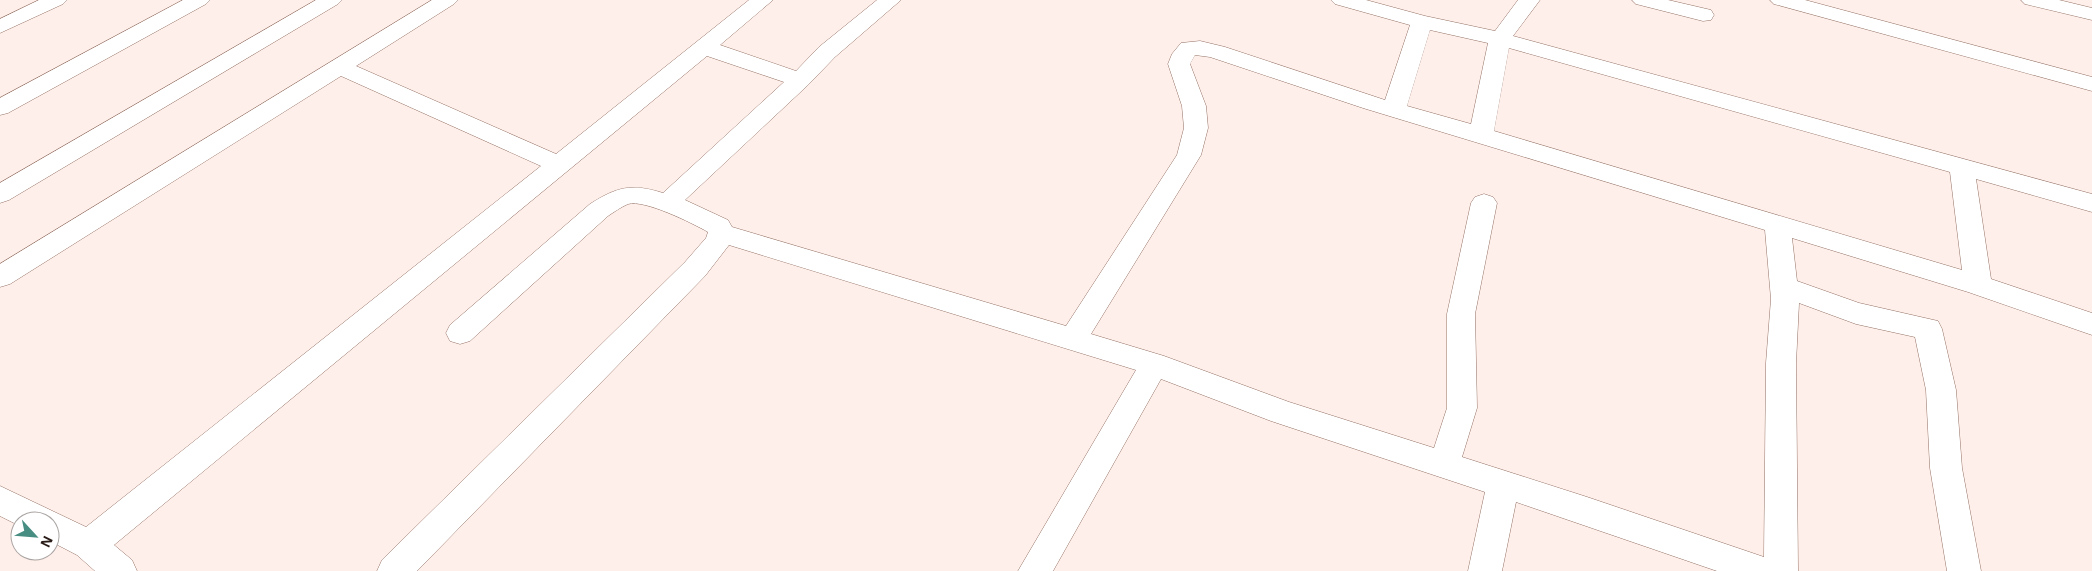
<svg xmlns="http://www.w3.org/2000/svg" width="2092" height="571" viewBox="0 0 2092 571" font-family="Arial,sans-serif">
	<rect width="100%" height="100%" fill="#ffefea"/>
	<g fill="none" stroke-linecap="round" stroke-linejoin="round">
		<defs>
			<path id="minor" d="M39,0H67L63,4L0,33V19Z
				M183,0H210L206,4L8,113L0,115V98Z
				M316,0H342L338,4L9,200L0,203V183Z
				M432,0H458L454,4L356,66L556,154L749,0H773L720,45L796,71L819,47L877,0H901L835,57L808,85L685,200L728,220L732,227L1066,326L1177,155L1184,128L1182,106L1168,64L1172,54L1181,43L1200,41L1225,47L1385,100L1410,25L1335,4L1331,0H1366L1425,16L1495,31L1518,0H1540L1513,36L2092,194V212L1976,179L1991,279L2092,313V335L1968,292L1792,238L1797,281L1859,303L1938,321L1942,329L1956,390L1962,468L1981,571H1947L1930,468L1926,390L1915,337L1856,324L1799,303L1796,363L1798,571H1717L1516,502L1502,571H1468L1485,492L1271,421L1161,379L1053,571H1018L1136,370L729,245L705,276L417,571H377L382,560L685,262L706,238L708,232C692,223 644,199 628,204C621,207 614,212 608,216L470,341L460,344L450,341L446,333L450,325L590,204C617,187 631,183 663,193L784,82L707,56L114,545L132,560L137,571H95L77,555L50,541V521H20V526L0,516V486L86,527L541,166L341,76L10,284L0,287V264ZM1430,30L1488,43L1471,124L1407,106ZM1509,48L1950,172L1962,270L1494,131ZM1195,55L1210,57L1363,108L1765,230L1771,299L1766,363L1764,557L1587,497L1462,457L1477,408L1475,314L1497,203L1493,197L1484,194L1475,197L1471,203L1447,314V408L1434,448L1289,402L1164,356L1091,334L1201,155L1208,128L1206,106L1190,64Z
				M1632,0H1668L1711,10L1714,15L1711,20L1703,21L1636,4Z
				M1770,0H1805L2092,77V91L1774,4Z
				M2021,0H2059L2092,8V20L2025,4Z"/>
		</defs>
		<!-- minor casing -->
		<use href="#minor" stroke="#937266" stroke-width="1"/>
		<!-- minor -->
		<use href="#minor" fill="#fff" fill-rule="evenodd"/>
	</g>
	<!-- north arrow -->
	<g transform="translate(35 536) rotate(116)"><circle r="24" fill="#ffffff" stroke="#a9a4a2"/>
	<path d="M0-4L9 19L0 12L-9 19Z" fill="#488d82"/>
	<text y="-8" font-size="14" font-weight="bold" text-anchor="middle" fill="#291b16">N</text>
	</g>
</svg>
